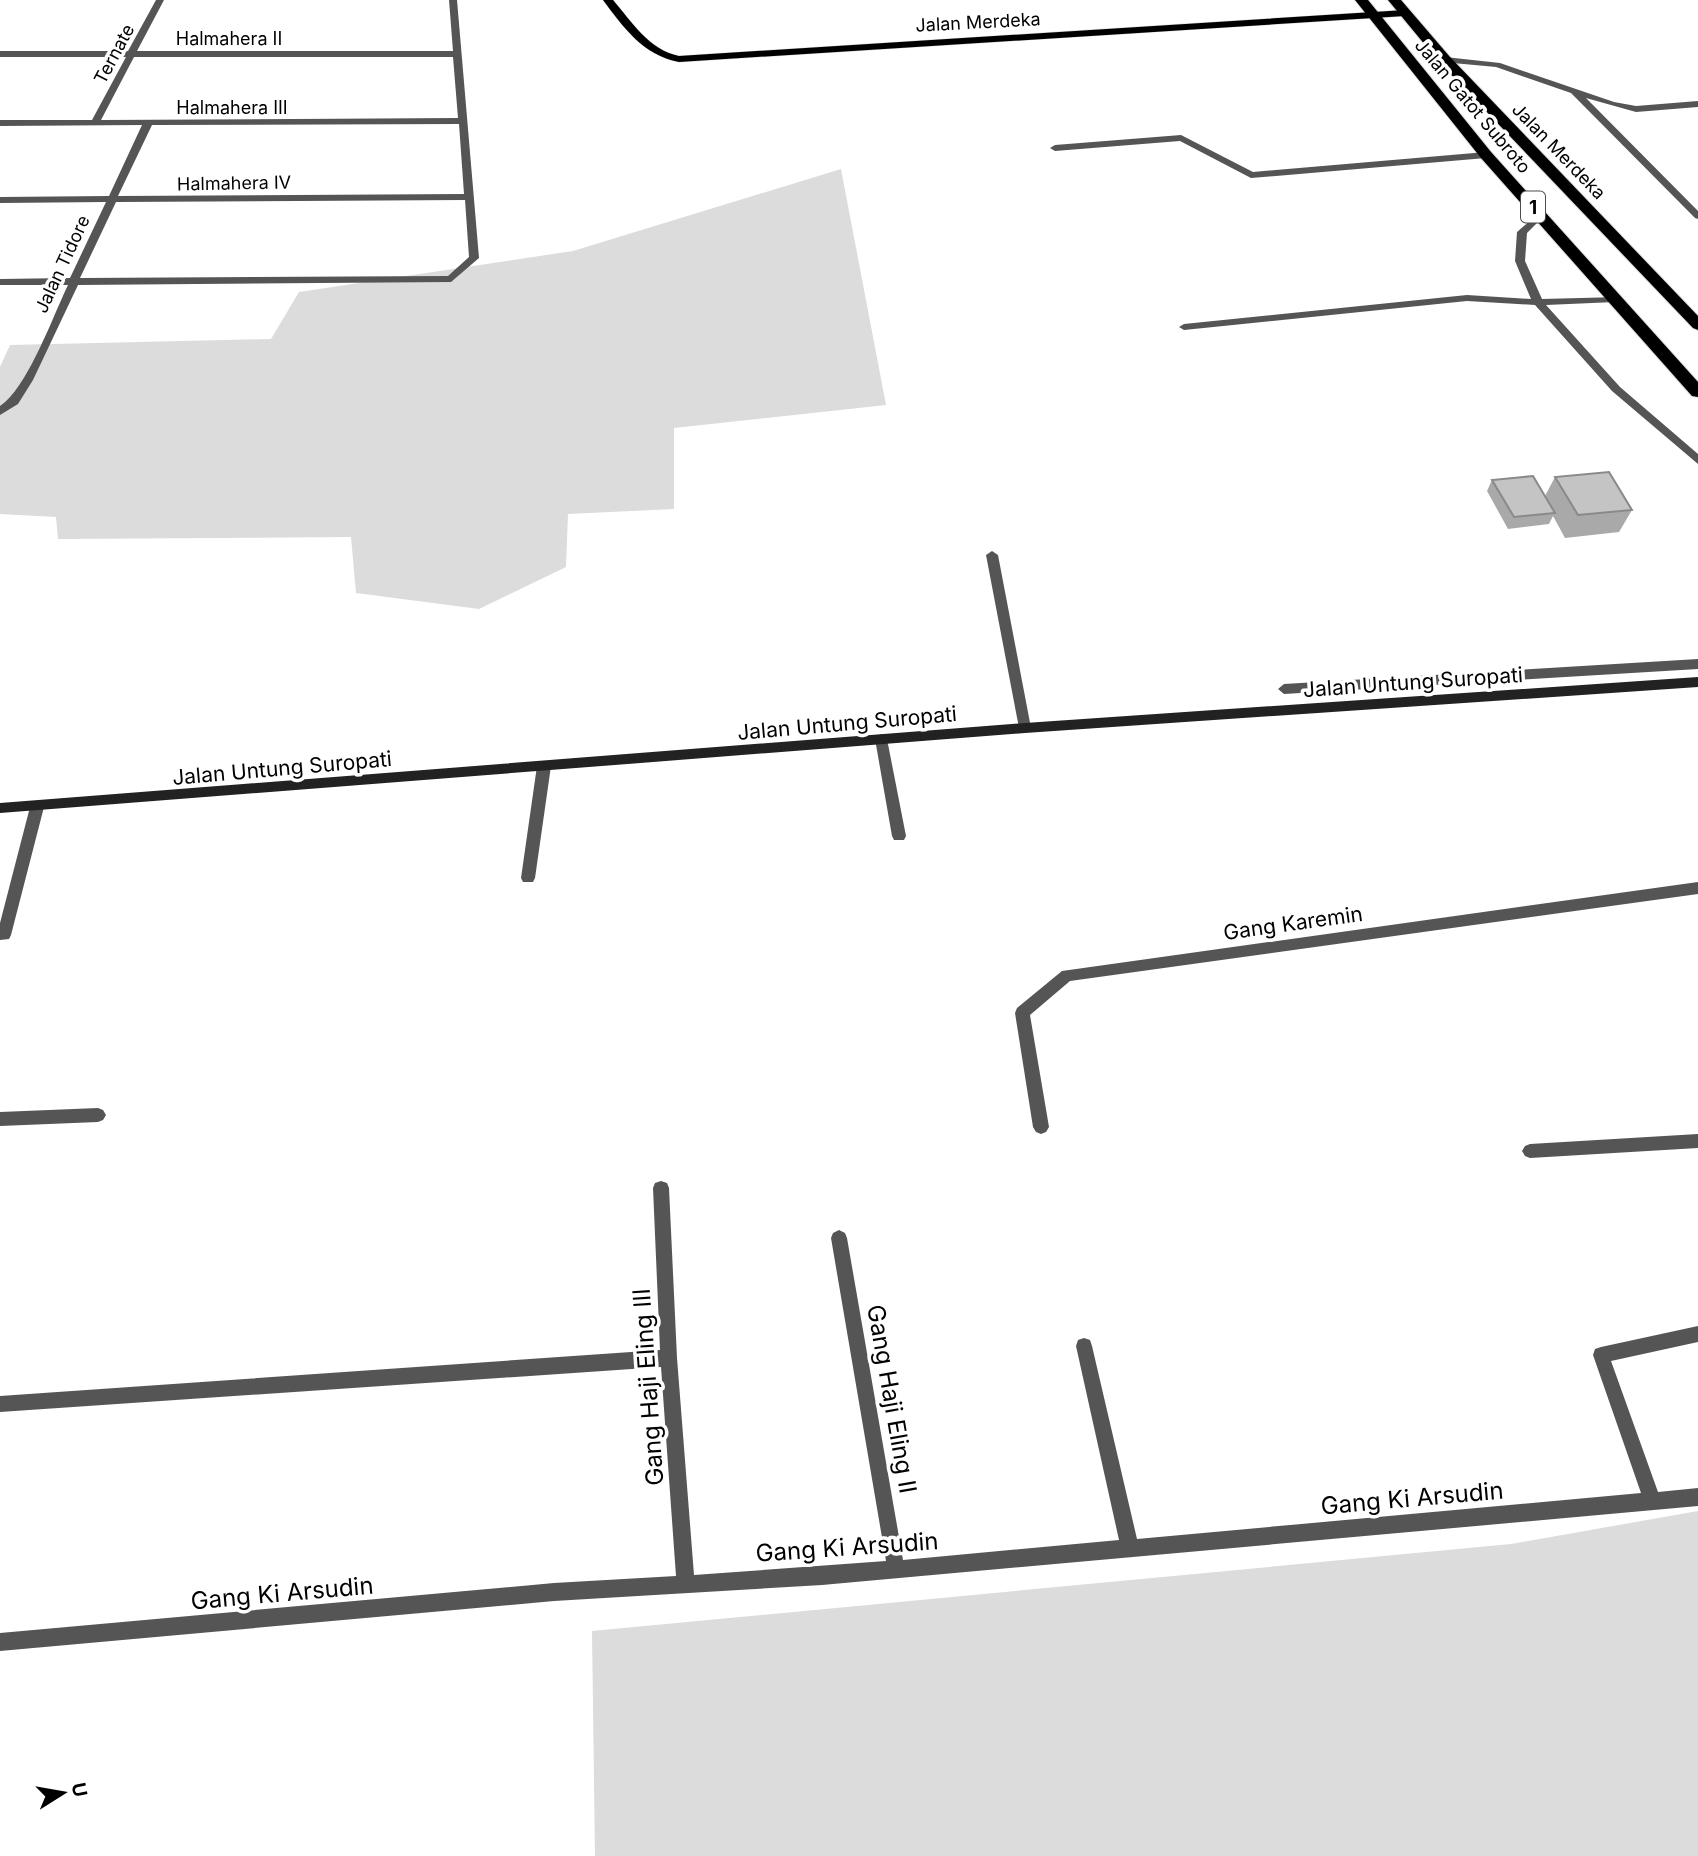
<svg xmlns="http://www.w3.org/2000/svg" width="1698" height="1856" viewBox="0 0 1698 1856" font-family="Inter,sans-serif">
	<rect width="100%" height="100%" fill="#fff"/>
	<!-- green -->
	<path fill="#dcdcdc" d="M841,169L886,405L674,428V509L568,514L566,567L479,609L356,593L351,537L58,539L56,517L0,514V367L10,345L271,339L299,292L573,251Z
		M1698,1511V1856H595L592,1631L1511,1544Z"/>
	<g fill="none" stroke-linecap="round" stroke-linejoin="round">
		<defs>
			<path id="primary" d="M603,0H613C632,22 649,50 679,56L1405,10L1410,13L1405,16L679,62C643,55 624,28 603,0Z"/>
			<path id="highway" d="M1355,0H1368L1491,152L1698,382V397L1692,396L1481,158Z
				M1388,0H1401L1450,57L1698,316V330L1693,328L1440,63Z"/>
		</defs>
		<!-- primary casing -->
		<use href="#primary" stroke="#dbdbdb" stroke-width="1"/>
		<!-- highway casing -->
		<use href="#highway" stroke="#dbdbdb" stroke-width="2"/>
		<!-- lane -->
		<path fill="#555" fill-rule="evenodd" d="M1445,57L1500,63L1614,102L1636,106L1698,101V107L1636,112L1586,98L1698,211V219L1695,218L1571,93L1496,67L1442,62L1441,60Z
			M1181,135L1253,172L1486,152L1491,155L1486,158L1251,178L1180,141L1055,151L1050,148L1055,145Z
			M1540,212L1545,215L1527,233L1525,261L1542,299L1619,297V301L1615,302L1546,305L1620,387L1698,454V464L1612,391L1535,305L1467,301L1184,330L1179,327L1184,324L1467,295L1531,299L1515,261L1517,232Z
			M1698,659V669L1284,694L1278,689L1284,684Z
			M881,734L887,739L906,836L904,840H894L892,836L875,739Z
			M544,761L551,766L535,878L533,882H523L521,878L537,766Z"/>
		<!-- street -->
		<path fill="#555" fill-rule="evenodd" d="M156,0H164L137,51H453L449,0H457L479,258L451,282L78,285L33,380L18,404L0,415V406C27,389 53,316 68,285H0V279L70,278L106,202L0,203V197L109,196L142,125L0,126V120H92L126,57H0V51H128ZM134,57H453L458,118L101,120ZM459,124L464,194L118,196L152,125ZM465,200L469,257L448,276L80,278L116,202Z
			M992,551L998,555L1031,728L1025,733L1019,728L986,555Z
			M37,802L44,807L11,935L9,939L0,940V923L30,807Z
			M1698,882V894L1070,981L1030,1015L1049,1127L1046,1132L1041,1134L1036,1132L1033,1127L1015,1013L1017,1008L1062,971Z
			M98,1108L103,1110L106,1115L103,1120L98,1122L0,1126V1112Z
			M1698,1134V1148L1530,1158L1525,1156L1522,1151L1525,1146L1530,1144Z
			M661,1181L667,1183L669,1188L677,1358L694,1575L886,1561L831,1238L833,1233L839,1230L845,1233L847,1238L903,1560L1119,1540L1076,1346L1078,1340L1084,1338L1090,1340L1092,1346L1137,1539L1641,1493L1593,1355L1595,1349L1601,1347L1698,1326V1342L1611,1361L1658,1492L1698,1488V1506L822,1585L554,1601L0,1651V1633L554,1583L676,1576L661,1367L0,1412V1396L660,1350L653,1188L655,1183Z"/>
		<!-- secondary -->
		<path fill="#222" fill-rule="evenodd" d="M1698,677V687L1025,733L0,813V803L1025,723Z"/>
		<!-- primary -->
		<use href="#primary" fill="#000" fill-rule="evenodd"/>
		<!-- highway -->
		<use href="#highway" fill="#000" fill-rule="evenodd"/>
	</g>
	<!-- wall -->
	<path fill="#a9a9a9" d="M1555,477L1632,510L1619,532L1565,538L1553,516L1549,524L1508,529L1487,491L1492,480L1545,496Z"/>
	<!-- building -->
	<path fill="#c4c4c4" stroke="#898989" stroke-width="2" d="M1609,472L1632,510L1578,515L1555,477Z
		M1533,476L1555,513L1514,517L1492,480Z"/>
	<g text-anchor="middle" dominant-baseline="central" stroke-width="7" stroke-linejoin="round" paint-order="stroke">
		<!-- far-street labels -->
		<g font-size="18" fill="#000" stroke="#fff">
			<text transform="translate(978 22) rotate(-3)">Jalan Merdeka</text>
			<text x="229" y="38">Halmahera II</text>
			<text transform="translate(114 54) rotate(-62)">Ternate</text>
			<text transform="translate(1473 106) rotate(50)">Jalan Gatot Subroto</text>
			<text x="232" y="107">Halmahera III</text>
			<text transform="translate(1559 151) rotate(46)">Jalan Merdeka</text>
			<text transform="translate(234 183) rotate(-1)">Halmahera IV</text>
			<text transform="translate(62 264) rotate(-65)">Jalan Tidore</text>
		</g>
		<!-- shield labels -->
		<rect fill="#fff" stroke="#4c4c4c" stroke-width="2" x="1521" y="191.5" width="24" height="31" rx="5"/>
		<g font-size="19" font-weight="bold" fill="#000">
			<text x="1533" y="207">1</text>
		</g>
		<!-- street labels -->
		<g font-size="21" fill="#000" stroke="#fff">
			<text transform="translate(1413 682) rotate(-4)">Jalan Untung Suropati</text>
			<text transform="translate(847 723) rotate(-5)">Jalan Untung Suropati</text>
			<text transform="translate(282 768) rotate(-5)">Jalan Untung Suropati</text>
			<text transform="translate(1293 923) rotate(-8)">Gang Karemin</text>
		</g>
		<!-- near-street labels -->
		<g font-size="24" fill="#000" stroke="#fff">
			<text transform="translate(648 1387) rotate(-94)">Gang Haji Eling III</text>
			<text transform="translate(892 1399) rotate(80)">Gang Haji Eling II</text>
			<text transform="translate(1412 1498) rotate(-5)">Gang Ki Arsudin</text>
			<text transform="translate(847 1547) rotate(-4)">Gang Ki Arsudin</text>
			<text transform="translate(282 1593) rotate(-5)">Gang Ki Arsudin</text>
		</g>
	</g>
	<!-- north arrow -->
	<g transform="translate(63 1793) rotate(79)" stroke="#ffffff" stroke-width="5" paint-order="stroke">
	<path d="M0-5L12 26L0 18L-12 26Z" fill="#000000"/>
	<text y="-10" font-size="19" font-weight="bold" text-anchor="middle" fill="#000000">U</text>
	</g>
</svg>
